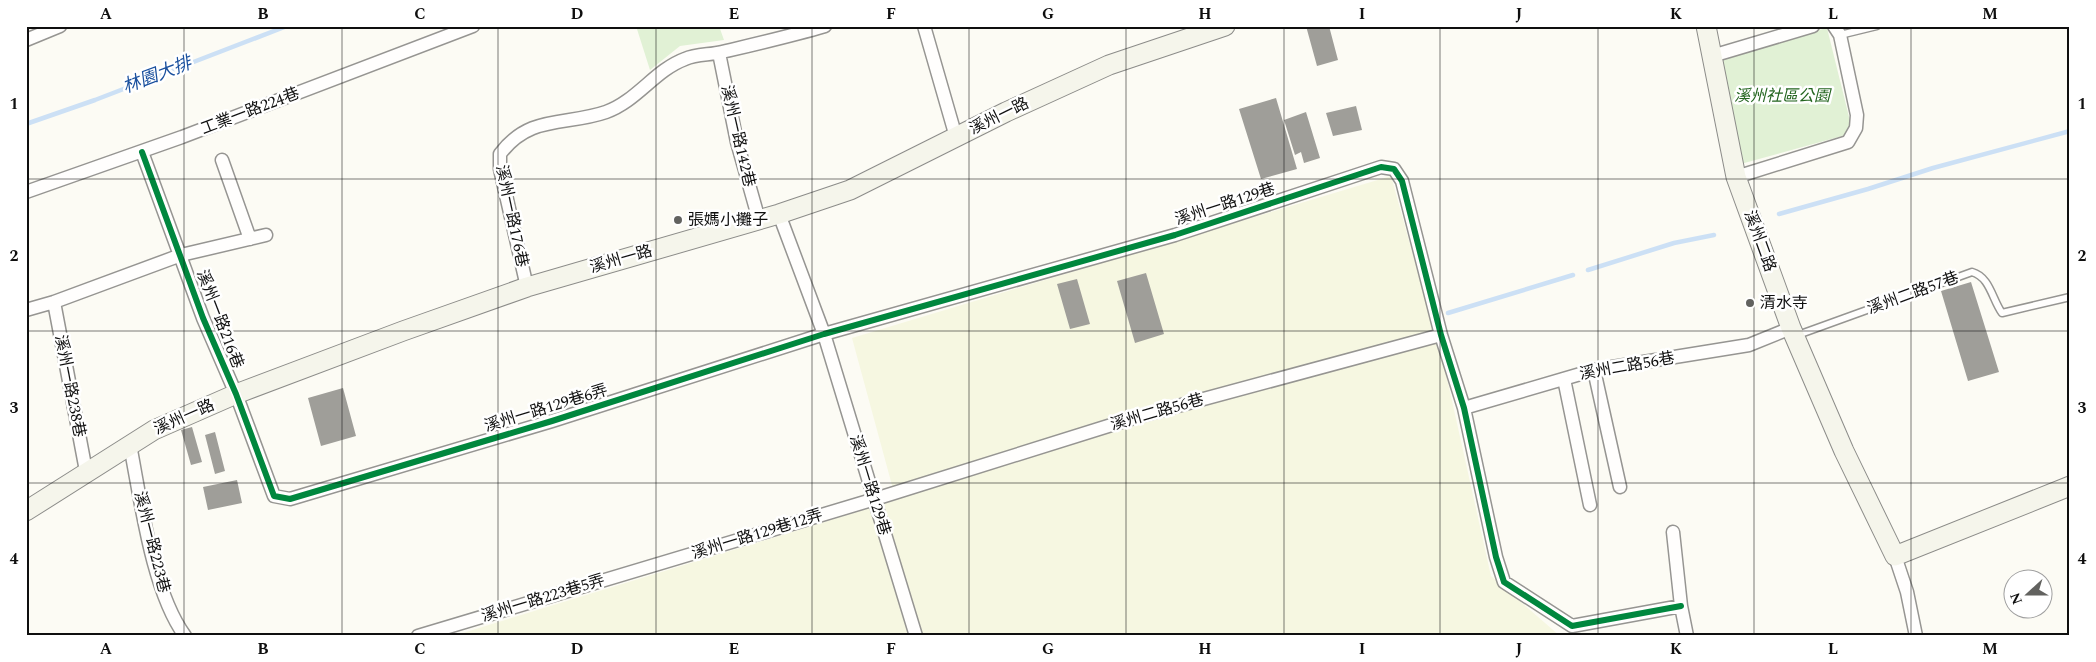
<svg xmlns="http://www.w3.org/2000/svg" width="2096" height="662" viewBox="0 0 2096 662" font-family="Spectral,'Noto Sans TC',serif">
	<rect width="100%" height="100%" fill="#fcfbf4"/>
	<!-- farmland -->
	<path fill="#f6f7e1" d="M1391,176L1446,374L1491,576L1560,636H453L896,500L852,338Z"/>
	<!-- green -->
	<path fill="#e1f1d5" d="M636,26H719L724,40L680,46L650,70Z
		M1827,28L1853,133L1737,165L1714,57Z"/>
	<g fill="none" stroke-linecap="round" stroke-linejoin="round">
		<!-- stream -->
		<path stroke="#cce0f5" stroke-width="4.5" d="M26,124L95,100L287,26
			M1779,214L1868,189L1933,168L2070,131
			M1588,270L1674,243L1714,235
			M1448,313L1573,275"/>
	</g>
	<!-- building -->
	<path fill="#9f9e99" d="M1306,26H1329L1338,60L1317,66Z
		M1276,98L1297,169L1261,179L1239,109Z
		M1356,106L1362,130L1333,136L1326,113Z
		M1306,112L1320,158L1304,163L1301,152L1295,155L1284,120Z
		M1146,273L1164,334L1135,343L1117,281Z
		M1077,279L1090,324L1070,329L1057,284Z
		M1971,282L1999,372L1968,381L1941,291Z
		M343,388L356,436L321,446L308,398Z
		M192,427L202,462L191,465L181,430Z
		M215,432L225,471L215,474L205,435Z
		M237,480L242,503L208,510L203,487Z"/>
	<g fill="none" stroke-linecap="round" stroke-linejoin="round">
		<defs>
			<path id="lane" d="M1840,35L1877,26
				M1795,336L1972,272C1990,277 1992,299 2002,313L2070,297"/>
			<path id="street" d="M924,26L956,137
				M26,40L60,26
				M719,53L737,142L759,220
				M1712,56L1813,26
				M142,152L203,318L236,394L274,496L290,499L552,421L824,334L1175,235L1381,167L1394,169L1402,181L1441,335L1464,408L1496,557L1504,582L1572,626L1681,606
				M222,160L250,239
				M1736,177L1848,142L1856,128L1857,115L1840,35L1834,26
				M26,192L182,137L473,26
				M779,214L824,334L916,636
				M527,287L500,169V154C530,114 566,126 606,112C637,101 655,70 685,59C696,54 710,55 722,52C756,44 791,36 825,26
				M54,302L86,471
				M26,310L54,302L181,255L266,235
				M1594,370L1620,487
				M1564,379L1590,505
				M1464,408L1594,370L1749,345L1791,328
				M130,445C141,501 152,591 185,636
				M1673,532L1681,606L1687,636
				M1895,556L1907,592L1916,636
				M418,636L875,499L1137,417L1441,335"/>
			<path id="secondary" d="M1706,26L1736,177L1791,328L1844,451L1895,556L2070,486
				M26,511L154,430L236,394L403,331L527,287L779,214L850,190L1006,112L1109,65L1225,26"/>
		</defs>
		<!-- lane casing -->
		<use href="#lane" stroke="#969592" stroke-width="9"/>
		<!-- street casing -->
		<use href="#street" stroke="#969592" stroke-width="15"/>
		<!-- secondary casing -->
		<use href="#secondary" stroke="#8c8c89" stroke-width="21"/>
		<!-- lane -->
		<use href="#lane" stroke="#fffefd" stroke-width="6"/>
		<!-- street -->
		<use href="#street" stroke="#fffefd" stroke-width="12"/>
		<!-- secondary -->
		<use href="#secondary" stroke="#f5f5eb" stroke-width="19"/>
		<defs>
			<path id="cycleway" d="M142,152L203,318L236,394L274,496L290,499L552,421L824,334L1175,235L1381,167L1394,169L1402,181L1441,335L1464,408L1496,557L1504,582L1572,626L1681,606"/>
		</defs>
		<!-- cycleway casing -->
		<use href="#cycleway" stroke="#fff" stroke-width="9"/>
		<!-- cycleway -->
		<use href="#cycleway" stroke="#00873e" stroke-width="6"/>
	</g>
	<!-- grid -->
	<path fill="none" stroke="#0f0f0f" stroke-width="1" stroke-opacity="0.55" d="M184,26V636M342,26V636M498,26V636M656,26V636M812,26V636M969,26V636M1126,26V636M1284,26V636M1440,26V636M1598,26V636M1754,26V636M1911,26V636M26,179H2070M26,331H2070M26,483H2070"/>
	<!-- markers -->
	<g fill="#62625f" stroke="#fff" stroke-width="2">
		<circle cx="678" cy="220" r="5"/>
		<circle cx="1750" cy="303" r="5"/>
	</g>
	<g text-anchor="middle" dominant-baseline="central" stroke-width="5" stroke-linejoin="round" paint-order="stroke">
		<!-- park labels -->
		<g font-size="16" font-style="italic" fill="#246620" stroke="#fff">
			<text x="1782" y="96">溪州社區公園</text>
		</g>
		<!-- street labels -->
		<g font-size="16" fill="#0f0f0f" stroke="#fff">
			<text transform="translate(250 111) rotate(-21)">工業一路224巷</text>
			<text transform="translate(999 116) rotate(-26)">溪州一路</text>
			<text transform="translate(738 136) rotate(77)">溪州一路142巷</text>
			<text transform="translate(1225 204) rotate(-18)">溪州一路129巷</text>
			<text transform="translate(512 216) rotate(78)">溪州一路176巷</text>
			<text transform="translate(1760 241) rotate(70)">溪州二路</text>
			<text transform="translate(621 259) rotate(-16)">溪州一路</text>
			<text transform="translate(1913 293) rotate(-20)">溪州二路57巷</text>
			<text transform="translate(220 319) rotate(69)">溪州一路216巷</text>
			<text transform="translate(1627 366) rotate(-10)">溪州二路56巷</text>
			<text transform="translate(70 386) rotate(79)">溪州一路238巷</text>
			<text transform="translate(546 408) rotate(-17)">溪州一路129巷6弄</text>
			<text transform="translate(1157 412) rotate(-16)">溪州二路56巷</text>
			<text transform="translate(184 417) rotate(-24)">溪州一路</text>
			<text transform="translate(870 485) rotate(73)">溪州一路129巷</text>
			<text transform="translate(757 534) rotate(-17)">溪州一路129巷12弄</text>
			<text transform="translate(152 542) rotate(76)">溪州一路223巷</text>
			<text transform="translate(543 598) rotate(-17)">溪州一路223巷5弄</text>
		</g>
		<!-- poi labels -->
		<g font-size="16" fill="#0f0f0f" stroke="#fff" text-anchor="start">
			<text x="688" y="220">張媽小攤子</text>
			<text x="1760" y="303">清水寺</text>
		</g>
		<!-- water labels -->
		<g font-size="18" font-style="italic" fill="#1a509e" stroke="#fff">
			<text transform="translate(157 75) rotate(-21)">林園大排</text>
		</g>
	</g>
	<!-- border -->
	<rect width="2096" height="662" fill="none" stroke="#ffffff" stroke-width="55"/>
	<!-- north arrow -->
	<g transform="translate(2028 594) rotate(249)"><circle r="24" fill="#ffffff" stroke="#9f9f9f"/>
	<path d="M0-4L9 19L0 12L-9 19Z" fill="#62625f"/>
	<text y="-8" font-size="14" font-weight="bold" text-anchor="middle" fill="#0f0f0f">N</text>
	</g>
	<rect x="28" y="28" width="2040" height="606" fill="none" stroke="#0f0f0f" stroke-width="2"/>
	<g font-size="16" text-anchor="middle" font-weight="bold" fill="#0f0f0f">
		<text x="106" y="19">A</text>
		<text x="263" y="19">B</text>
		<text x="420" y="19">C</text>
		<text x="577" y="19">D</text>
		<text x="734" y="19">E</text>
		<text x="891" y="19">F</text>
		<text x="1048" y="19">G</text>
		<text x="1205" y="19">H</text>
		<text x="1362" y="19">I</text>
		<text x="1519" y="19">J</text>
		<text x="1676" y="19">K</text>
		<text x="1833" y="19">L</text>
		<text x="1990" y="19">M</text>
		<text x="14" y="109">1</text>
		<text x="2082" y="109">1</text>
		<text x="14" y="261">2</text>
		<text x="2082" y="261">2</text>
		<text x="14" y="413">3</text>
		<text x="2082" y="413">3</text>
		<text x="14" y="564">4</text>
		<text x="2082" y="564">4</text>
		<text x="106" y="654">A</text>
		<text x="263" y="654">B</text>
		<text x="420" y="654">C</text>
		<text x="577" y="654">D</text>
		<text x="734" y="654">E</text>
		<text x="891" y="654">F</text>
		<text x="1048" y="654">G</text>
		<text x="1205" y="654">H</text>
		<text x="1362" y="654">I</text>
		<text x="1519" y="654">J</text>
		<text x="1676" y="654">K</text>
		<text x="1833" y="654">L</text>
		<text x="1990" y="654">M</text>
	</g>
</svg>
